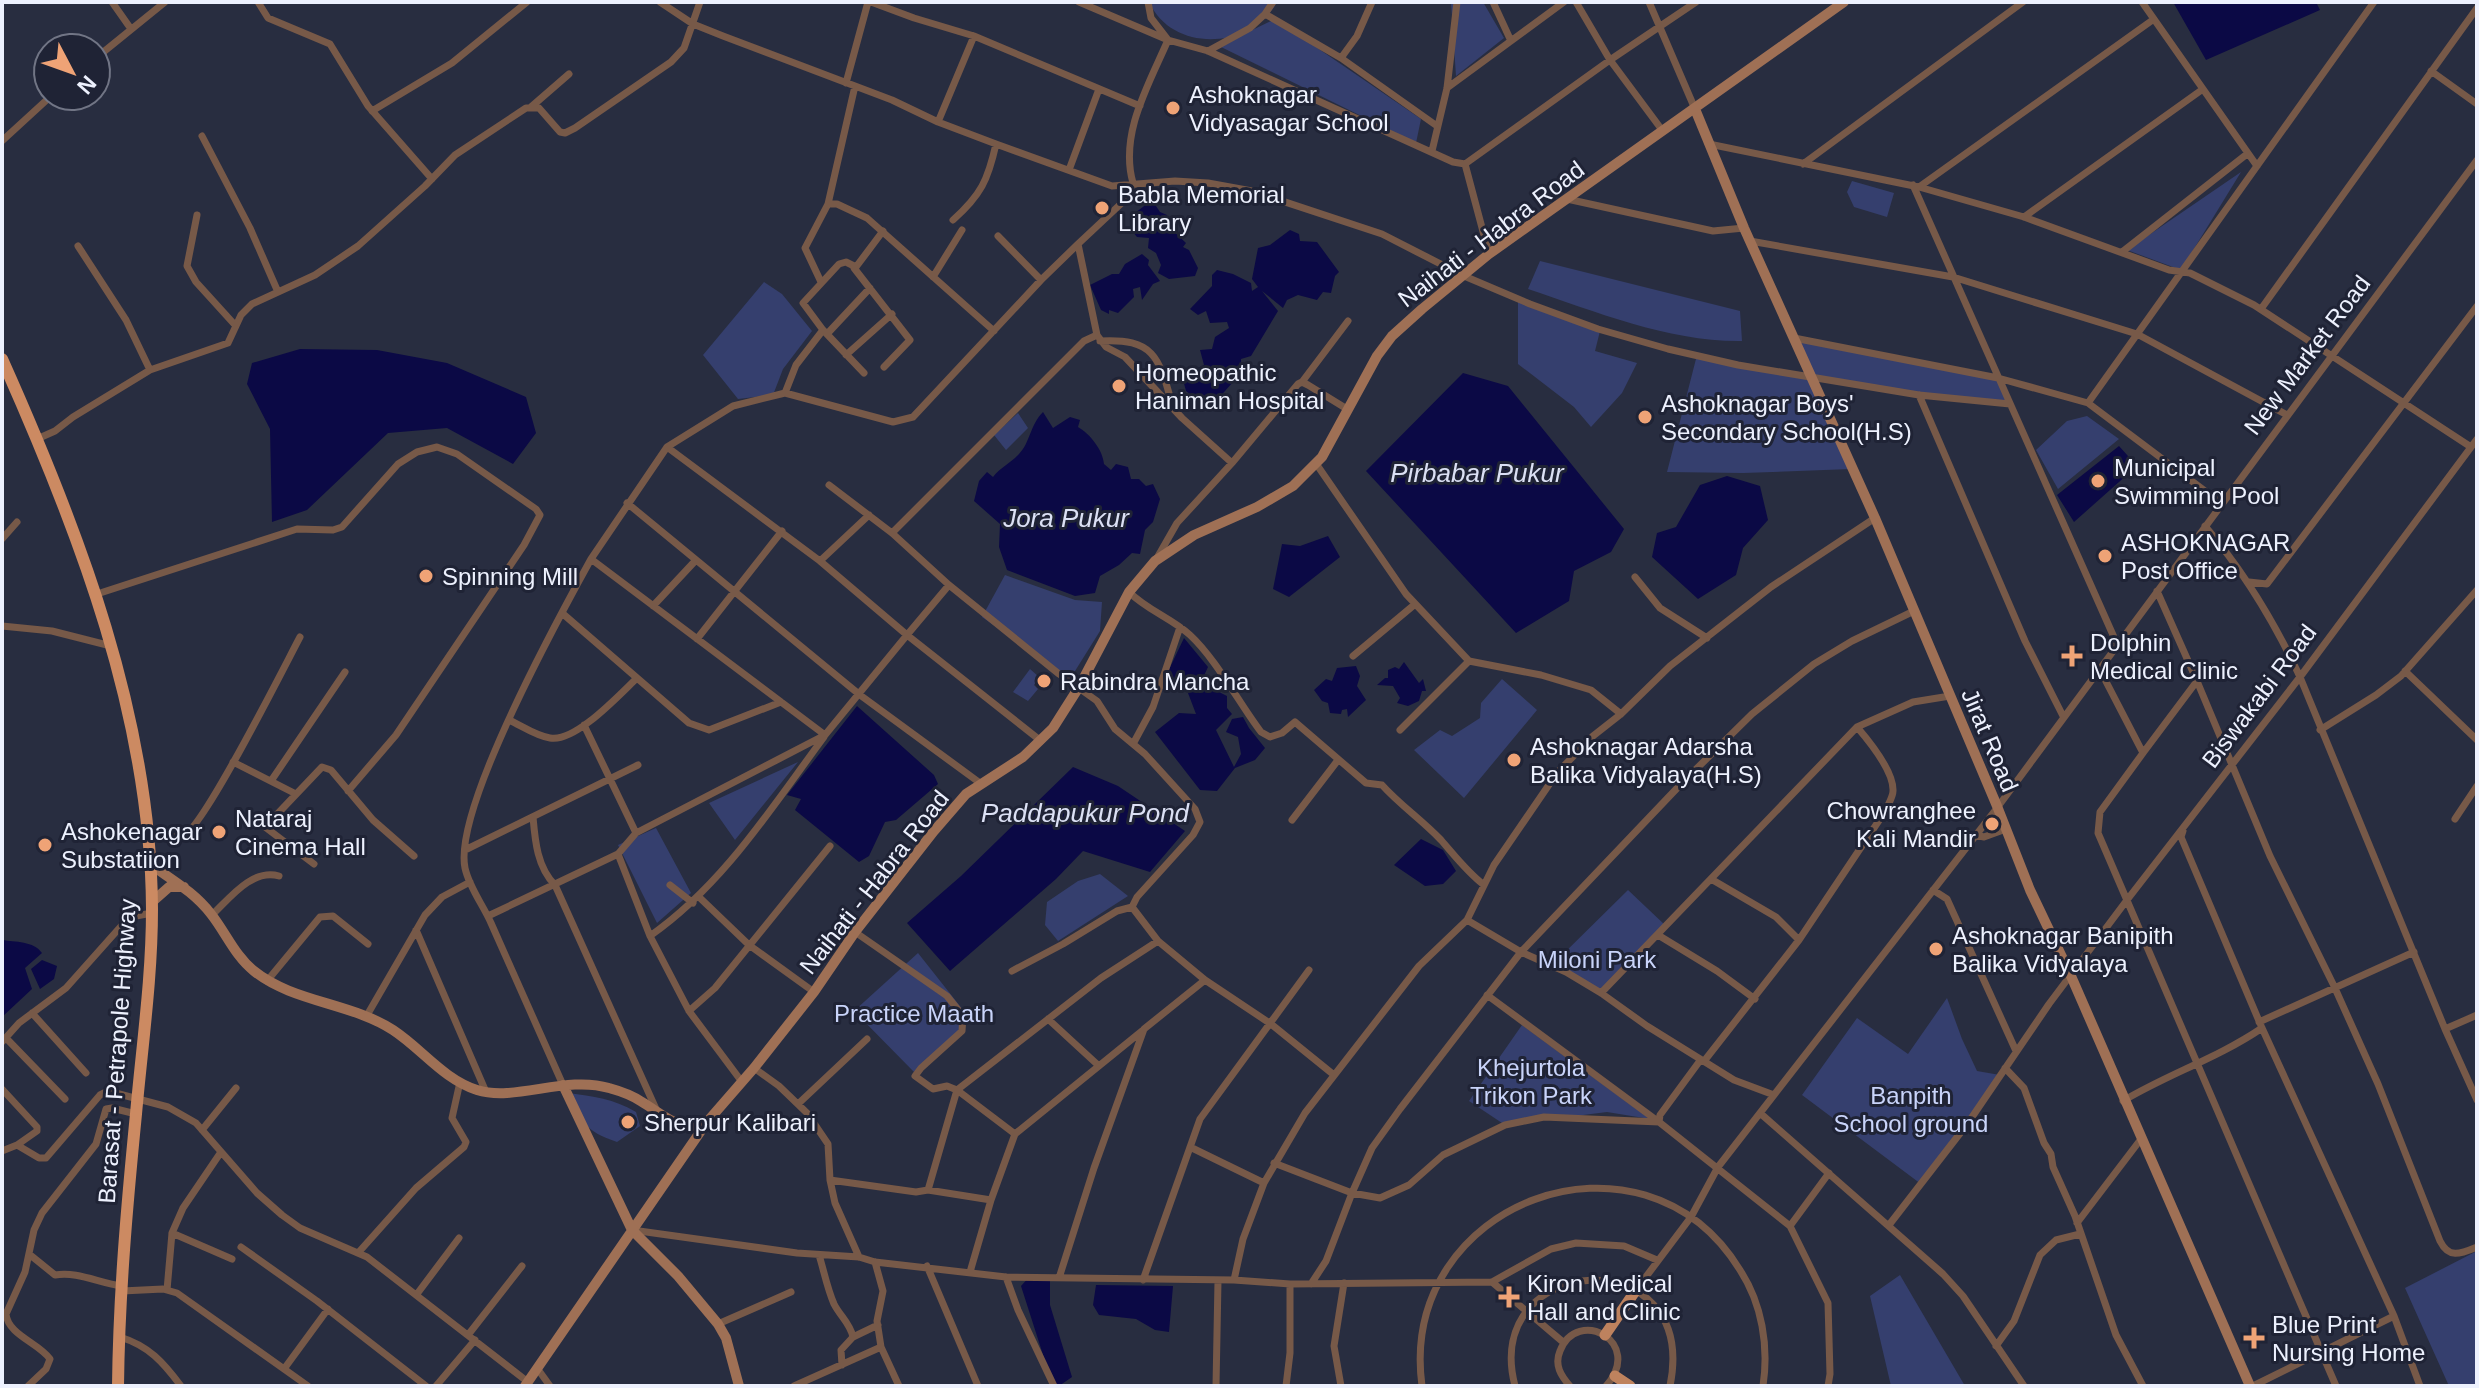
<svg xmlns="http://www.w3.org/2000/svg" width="2479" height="1388" viewBox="0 0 2479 1388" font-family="Arial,sans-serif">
	<rect width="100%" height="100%" fill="#282d40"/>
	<!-- green -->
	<path fill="#353f6e" d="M1149,2H1277C1252,49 1173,54 1149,2Z
		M1451,2H1483L1504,38L1456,76Z
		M1275,19L1421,119L1416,143L1219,46Z
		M2241,172L2181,270L2127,250Z
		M1852,181L1894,193L1887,217L1854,207L1847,192Z
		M1540,261L1740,311L1742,341C1669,342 1597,312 1528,289Z
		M764,282L782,294L812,331L783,369L773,395L738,399L703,355Z
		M1518,300L1600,331L1595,351L1637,363L1622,393L1591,427L1574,407L1518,364Z
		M1794,338L1998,378L2009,401L1976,403L1809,376Z
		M1697,355L1810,380L1851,469L1743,473L1667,472Z
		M1018,413L1028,428L1006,450L994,435Z
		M2087,416L2119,439L2058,489L2036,450L2067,421Z
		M1005,575L1075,600L1102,602L1100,631L1070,679L982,617Z
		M1030,669L1039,677L1034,685L1038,689L1028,701L1013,692Z
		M1502,679L1537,710L1464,798L1414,750L1440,730L1452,736L1480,718L1481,703Z
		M798,762L735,840L709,803Z
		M656,828L691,893L657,923L618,845Z
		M1100,874L1128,896L1058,941L1045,925L1047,902L1078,881Z
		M1628,890L1666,926L1601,993L1552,965Z
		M918,953L971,1020L914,1072L854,1011Z
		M1947,998L1962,1039L1977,1071L2000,1075L1921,1184L1802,1095L1857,1018L1908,1054Z
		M1522,1025L1650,1119L1607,1112L1505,1125L1469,1101Z
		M568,1093C593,1096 614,1099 636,1112L640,1126L617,1142C583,1130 585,1124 568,1093Z
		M2477,1251V1386H2449L2405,1288Z
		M1900,1275L1965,1386H1891L1870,1296Z"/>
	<!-- water -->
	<path fill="#0b0945" d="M2173,2H2316L2320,10L2206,60Z
		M1152,200L1160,212L1167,215L1168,226L1186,243L1183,247L1189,250L1198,268L1195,276L1169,279L1158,273L1161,265L1156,253L1148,248L1149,238L1137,237L1132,231L1131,216Z
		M1290,230L1299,234L1300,241L1317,242L1339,272L1335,276L1331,293L1323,292L1317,300L1298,295L1287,300L1283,308L1262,291L1278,311L1251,356L1241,359V373L1209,409L1186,391L1182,376L1192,378L1194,370L1204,365L1200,350L1212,349L1215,337L1229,328L1227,322L1210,323L1206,311L1198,315L1190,309L1212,286V275L1217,270L1233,274L1251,283L1252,291L1258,287L1252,279L1258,248L1270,245Z
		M1142,254L1149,260L1148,265L1160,281L1153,284L1142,300L1140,287L1133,289L1134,297L1118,313L1109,310V314L1101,310L1090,285L1112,274H1119L1125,264Z
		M300,349L377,350L447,363L526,397L536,433L513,464L447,428L388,433L307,510L272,522L270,429L247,384L252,363Z
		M1463,373L1508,386L1624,529L1611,552L1574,571L1569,601L1516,633L1366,471Z
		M1043,412L1053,428L1070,417L1080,420L1078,427C1090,434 1103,450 1104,464L1111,470L1116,464L1128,467L1131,479H1139L1146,486L1153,484L1160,499L1153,522L1145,530L1140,554L1132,553L1119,565L1100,576L1095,593L1075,596L1007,570L999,547L1000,524L974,501L979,481L987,472L993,477C1001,467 1011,463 1019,454C1030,443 1030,425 1043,412Z
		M2119,446L2137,466L2074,522L2057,495Z
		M1727,476L1760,486L1768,520L1743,548L1736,575L1698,599L1652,557L1657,533L1676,527L1700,485Z
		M1328,536L1340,557L1289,597L1273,589L1282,544L1300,546Z
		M1184,638L1208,667L1201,682L1181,692L1164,680Z
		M1404,662L1419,683L1423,679L1426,691H1422L1419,701L1408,706L1397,703L1400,698L1393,686L1377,685L1385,678H1388V670L1395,667L1399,669Z
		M1356,666L1360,676L1357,686L1366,700L1348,717L1347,709L1342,710L1341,714L1330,713L1328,703L1322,701L1314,690L1326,679L1332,681L1337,668Z
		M1205,685L1227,696V708L1232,714L1216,730L1234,767L1241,754L1238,737L1226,732L1232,719L1243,717L1249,728L1265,748L1255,760L1235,768L1217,791L1200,790L1155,732L1179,713L1196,714L1188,693Z
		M857,706L934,775L938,784L896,820L885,822L869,856L859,862L795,810L801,799L787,795Z
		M1073,767L1118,786L1185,831L1150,872L1083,851L1056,879L950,971L907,923L961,876Z
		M1421,839L1443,850L1456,871L1443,884L1425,886L1394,865Z
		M2,940C15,942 34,941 42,953L25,968L32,989L2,1017Z
		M42,960L57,966L54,979L40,989L31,969Z
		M1031,1275L1050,1278V1305L1072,1377L1059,1386H1053L1021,1286Z
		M1096,1285L1173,1286L1169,1332L1155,1330L1136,1319L1099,1315L1093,1305Z"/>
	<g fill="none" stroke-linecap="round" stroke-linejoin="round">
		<!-- minor -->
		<path stroke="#775948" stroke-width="7" d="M112,2L131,29
			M258,2L268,18L330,44L368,106L432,179
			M660,2L693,24L723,36L892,100L938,122L996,144L1112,186L1175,181L1208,183L1252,191L1382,234L1464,276L1530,304L1598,329L1668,349L1738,365L1919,395L2010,404
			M871,2L914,18L974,36L1140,106
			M1079,2L1168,40L1208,51L1453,162L1465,164L1489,254
			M1148,2L1151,18L1168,40C1149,84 1119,134 1133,183L1126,199L1078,244L1097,335L1106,347L1125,357L1182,418L1232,463L1298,384L1302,382L1308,385L1347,409
			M1493,2L1511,41
			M1576,2L1610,60L1696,2
			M1649,2L1695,109
			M2142,2L2257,166
			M1265,14L1273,2
			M1208,51L1250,28L1265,14L1341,58L1437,126
			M96,58L165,2
			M1341,58L1357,36L1372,2
			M2431,71L2477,104
			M846,83L868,2
			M1447,88L1564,2
			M531,107L569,74
			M372,111L452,63L527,2
			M938,122L974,36
			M202,136L250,228L278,292
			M2,141L51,96
			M1709,144L1919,187L2024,217L2169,270L2190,273L2254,305L2471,447
			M1432,151L1447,88L1457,2
			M1465,164L1610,60L1662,130
			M1803,164L2023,2
			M1069,170L1099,89
			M1913,185L2117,644
			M1919,187L2154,19
			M1567,199L1713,231L1744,228
			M828,204L855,86
			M197,215L187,266L196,282L235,325
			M2024,217L2203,89
			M953,220C981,195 988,180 996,144
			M998,236L1041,280
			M1750,241L1953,277L2137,334L2287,415
			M78,246L126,320L150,370
			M2122,252L2247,154
			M854,268L910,340L884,367
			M933,277L962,230
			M821,282L805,248L828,204H837L867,218L994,331
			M2261,309L2477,8
			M827,334L870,288
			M1794,338L1998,378L2088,403L2221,503
			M1100,341C1154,338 1159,357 1172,404
			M846,355L892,314
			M864,373L823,330L803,303L839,264L846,262L856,267L883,231
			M1302,382L1348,321
			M785,393L796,365L823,330
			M1919,395L2025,641L2063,716
			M2088,403L2374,2
			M37,439L55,431L73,417L150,370L228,343L241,315L252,304L315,275L358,246L425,186L455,155L526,108H539L560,132L565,133L575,128L671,62L684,48L700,2
			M667,447L820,561L907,635L825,735L591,559Z
			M667,447L733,406L785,393L893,422L913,417L1041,280L1078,244
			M1317,465L1406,594L1469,661L1541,675L1591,690L1621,714
			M829,485L892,533L949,585L1059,674L1097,701L1115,729L1145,754L1195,809L1200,822L1193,835L1137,897L1132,907L1158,941L1205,980
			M627,503L860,695L980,783
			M2205,526C2245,573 2274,621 2300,677L2445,1029L2477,1100
			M892,533L1084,341L1097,335
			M2,539L17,522
			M1157,558L1177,523L1232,463
			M820,561L869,515
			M1635,577L1660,608L1707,638
			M2249,582L2267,584L2477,306
			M949,585L907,635L1041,741
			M2157,591L2197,681
			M1129,592C1147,610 1171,618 1190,635C1216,659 1239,703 1261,732L1270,737L1282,733L1295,722L1366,783L1382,785C1400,805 1422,820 1441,840C1455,856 1467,872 1484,885
			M94,595L297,529L333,530L342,527L398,464L417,452L437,447L457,454L536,509L540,515L524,545L396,735L348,791
			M653,606L696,560
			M562,613L689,723L709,730L781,702
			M2,626L52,631L111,646
			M697,639L782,531
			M1353,656L1414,605
			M2099,668L2143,753L2100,812L2098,833L2336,1386
			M2405,671L2477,740
			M509,720C522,726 536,736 550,738C575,743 619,695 637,678
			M584,725L636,833
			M1400,730L1469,661
			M2320,730L2376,695L2401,676L2477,590
			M1133,744L1153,707L1180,627
			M2143,753L2197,681L2270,856L2334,986L2378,1084L2440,1241C2449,1259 2460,1254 2477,1247
			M233,762L296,794
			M271,781L345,672
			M533,817C535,840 537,867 555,885L656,1109
			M2455,819L2477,786
			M1292,820L1338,760
			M2183,831L2181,837L2262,1028L2394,1316L2420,1386
			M147,834C158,835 174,839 184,835C204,827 284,667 300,637
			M1975,835L1984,837L2006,829
			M465,850L638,765
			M618,854L650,936L689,1011L742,1082
			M314,864L265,827L322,767L331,770L373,820L414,856
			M1711,879L1776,917L1799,940L1886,810C1888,804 1893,797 1893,791C1894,771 1869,741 1857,727
			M670,885L693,903
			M1933,890L1947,899L2016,1051
			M699,897L749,945L814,992
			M212,915C229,899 252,868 279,876
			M488,916L618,854L636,833L825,735
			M1467,920L1521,952L1566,972L1601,993L1647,1026L1734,1080L1774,1095
			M416,930L486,1092
			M855,932L947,996L963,1016L962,1031L921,1068L915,1076L933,1089L947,1086L957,1090L928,1190
			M1658,935L1717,971L1755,999
			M650,936C723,885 772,807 824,737
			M1012,971L1063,944L1117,911L1132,907
			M267,981L320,917L333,916L368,944
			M1601,993L1857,727L1913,702L1950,696
			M1487,995L1659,1122L1660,1115L1699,1062L1705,1060L1799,940
			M689,1011L715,988L830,846
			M32,1013L86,1073
			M366,1017L425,915L442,897L470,882
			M1048,1019L1099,1066
			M2259,1022L2414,952
			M2445,1029L2477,1015
			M6,1038L65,1099
			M2,1042L19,1023L66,988L123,924L136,916L152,913
			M754,1068L779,1086L807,1113L828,1144L830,1180L835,1203L859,1257
			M2005,1068L2024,1088L2044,1143L2051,1154L2053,1167L2075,1216L2116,1335L2143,1386
			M563,1085C539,1031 515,977 491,923C483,905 469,887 465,868C453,809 559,617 591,559
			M2,1089L37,1127V1131L17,1145
			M2123,1101C2168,1074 2218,1058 2262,1028
			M798,1104L867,1039
			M1760,1113L1943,1274L1963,1296L2024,1386
			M202,1130L236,1088
			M1015,1134L957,1090L1101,978L1158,941
			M1190,1147L1264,1183
			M2,1151L17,1145L39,1158H46L100,1095L108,1091L168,1107L196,1123L257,1193L282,1215L300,1228L367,1257L528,1382
			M1274,1163L1352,1193L1326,1261L1311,1284
			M830,1180L916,1192L928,1190L991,1200
			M2077,1223L2141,1139
			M1889,1225L1968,1123L2049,1004L2127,900L2300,677L2477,439
			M1790,1226L1829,1173
			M632,1230L797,1253L859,1257L875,1262L1006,1277L1234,1280L1290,1284L1492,1282L1551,1249L1576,1243L1624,1246L1657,1260
			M172,1233L232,1259
			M241,1247L317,1301L426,1386
			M358,1253L416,1188L464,1147L466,1142L452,1118L460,1082
			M29,1254L55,1275C77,1271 99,1283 122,1286
			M819,1255C824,1271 827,1288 834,1304C840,1316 850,1323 853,1337L841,1350L842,1365
			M927,1266L978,1386
			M970,1272L991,1200L1015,1134L1142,1031
			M1006,1277L1018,1310L1054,1386
			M1059,1278L1094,1168L1144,1029L1205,980L1271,1024L1334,1075
			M1143,1280L1200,1119L1309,970
			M1234,1280L1243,1239L1264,1183L1305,1113L1419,966L1467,920L1494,865L1557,773L1593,736L1621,714L1670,666L1771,587L1875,518
			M1492,1282L1563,1342
			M167,1290L172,1233L183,1208L221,1152
			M1636,1290L1691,1217L1718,1167L1994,812L2477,160
			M122,1291L163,1289L177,1293L308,1386
			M417,1294L459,1238
			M718,1324L791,1292
			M468,1335L522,1266
			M120,1337C149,1346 163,1362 181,1386
			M853,1337L878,1325
			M1996,1346L2014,1321L2040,1255L2056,1240L2080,1234
			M881,1347L899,1386
			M537,1368L550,1386
			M284,1369L328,1309
			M28,1386L46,1369L50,1359C39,1343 8,1335 6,1314L25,1272L34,1230L42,1213L96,1144L106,1109L112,1108L136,1114
			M436,1386L475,1340
			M794,1386L881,1347L877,1321L883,1291L875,1262
			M1216,1386L1218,1281
			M1286,1386L1290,1353V1284
			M1341,1386L1334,1346L1344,1283
			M1422,1386C1397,1202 1642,1111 1740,1270C1762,1304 1769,1346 1763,1386
			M1515,1386C1480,1252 1700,1238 1670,1386
			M1570,1386C1561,1376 1554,1365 1560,1351C1577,1306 1645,1342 1606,1386
			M1828,1386L1830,1374L1828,1303L1790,1226L1659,1122L1544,1117L1505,1125L1443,1155L1409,1185L1380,1198L1352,1193L1372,1148L1400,1109L1521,952L1682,783L1752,714L1814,664L1852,641L1914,611
			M2253,1386L2394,1316"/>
		<!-- secondary -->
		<path stroke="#9f7055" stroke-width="10" d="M1695,109L1744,228L1875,518L1997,806L2030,890L2071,976L2250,1386
			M150,864C172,880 194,892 211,914C226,933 235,956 254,971C292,1002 352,1003 393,1030C422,1049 443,1079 477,1090C515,1102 566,1075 609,1088C620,1091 632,1095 642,1102C664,1115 681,1134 707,1122
			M152,902L169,887H184
			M563,1085L632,1230L678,1276L718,1324L726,1338L739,1386
			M525,1386L707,1122L754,1068L814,992L855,932L934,831L966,794L1023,757L1053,728L1079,687L1129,592L1155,561L1194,535L1257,507L1293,486L1322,457L1377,356L1392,336L1422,309L1489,254L1844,2"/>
		<!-- primary -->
		<path stroke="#be825e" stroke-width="11" d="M1605,1335L1636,1290
			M1615,1376L1630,1386"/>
		<!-- trunk -->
		<path stroke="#cc8a62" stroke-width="12" d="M2,359C79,531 151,718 152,909C152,978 142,1046 136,1114C127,1205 119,1295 118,1386"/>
	</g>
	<!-- markers -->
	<g fill="#efa376" stroke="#1f2335" stroke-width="3">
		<circle cx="1173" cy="108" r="8"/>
		<circle cx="1102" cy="208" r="8"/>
		<circle cx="1119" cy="386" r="8"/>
		<circle cx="1645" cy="417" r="8"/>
		<circle cx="2098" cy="481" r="8"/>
		<circle cx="2105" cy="556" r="8"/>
		<circle cx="426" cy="576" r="8"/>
		<path d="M2068 644h8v8h8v8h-8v8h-8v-8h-8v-8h8z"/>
		<circle cx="1044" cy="681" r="8"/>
		<circle cx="1514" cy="760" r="8"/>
		<circle cx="1992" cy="824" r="8"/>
		<circle cx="219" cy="832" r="8"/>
		<circle cx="45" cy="845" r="8"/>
		<circle cx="1936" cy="949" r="8"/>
		<circle cx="628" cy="1122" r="8"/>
		<path d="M1505 1285h8v8h8v8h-8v8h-8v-8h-8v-8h8z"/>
		<path d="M2250 1326h8v8h8v8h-8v8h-8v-8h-8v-8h8z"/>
	</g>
	<g text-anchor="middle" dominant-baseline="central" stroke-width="6" stroke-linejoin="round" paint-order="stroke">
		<!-- poi labels -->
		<g font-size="24" fill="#edf1fe" stroke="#1f2335" text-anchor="start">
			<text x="1189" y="94">Ashoknagar<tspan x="1189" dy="28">Vidyasagar School</tspan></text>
			<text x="1118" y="194">Babla Memorial<tspan x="1118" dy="28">Library</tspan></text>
			<text x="1135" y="372">Homeopathic<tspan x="1135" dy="28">Haniman Hospital</tspan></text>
			<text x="1661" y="403">Ashoknagar Boys'<tspan x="1661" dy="28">Secondary School(H.S)</tspan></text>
			<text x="2114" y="467">Municipal<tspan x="2114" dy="28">Swimming Pool</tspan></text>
			<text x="2121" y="542">ASHOKNAGAR<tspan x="2121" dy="28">Post Office</tspan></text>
			<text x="442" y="576">Spinning Mill</text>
			<text x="2090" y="642">Dolphin<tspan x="2090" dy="28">Medical Clinic</tspan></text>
			<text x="1060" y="681">Rabindra Mancha</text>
			<text x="1530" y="746">Ashoknagar Adarsha<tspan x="1530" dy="28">Balika Vidyalaya(H.S)</tspan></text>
			<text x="1976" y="810" text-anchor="end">Chowranghee<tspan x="1976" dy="28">Kali Mandir</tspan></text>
			<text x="235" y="818">Nataraj<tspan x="235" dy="28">Cinema Hall</tspan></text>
			<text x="61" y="831">Ashokenagar<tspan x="61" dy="28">Substatiion</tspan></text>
			<text x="1952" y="935">Ashoknagar Banipith<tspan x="1952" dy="28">Balika Vidyalaya</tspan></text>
			<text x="644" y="1122">Sherpur Kalibari</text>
			<text x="1527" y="1283">Kiron Medical<tspan x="1527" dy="28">Hall and Clinic</tspan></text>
			<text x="2272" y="1324">Blue Print<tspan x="2272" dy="28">Nursing Home</tspan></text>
		</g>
		<!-- street labels -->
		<g font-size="24" fill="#edf1fe" stroke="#1f2335">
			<text transform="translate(1491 234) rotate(-37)">Naihati - Habra Road</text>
			<text transform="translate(2307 355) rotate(-53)">New Market Road</text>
			<text transform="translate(2259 696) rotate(-53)">Biswakabi Road</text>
			<text transform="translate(1990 740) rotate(67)">Jirat Road</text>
			<text transform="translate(874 882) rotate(-52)">Naihati - Habra Road</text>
			<text transform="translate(117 1051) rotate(-86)">Barasat - Petrapole Highway</text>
		</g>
		<!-- park labels -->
		<g font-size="24" fill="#c9d4fa" stroke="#1f2335">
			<text x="1597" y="959">Miloni Park</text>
			<text x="914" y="1013">Practice Maath</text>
			<text x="1531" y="1067">Khejurtola<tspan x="1531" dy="28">Trikon Park</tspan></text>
			<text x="1911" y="1095">Banpith<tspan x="1911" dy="28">School ground</tspan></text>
		</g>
		<!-- water labels -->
		<g font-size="26" font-style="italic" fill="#dbe0f4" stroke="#1f2335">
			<text x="1477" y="473">Pirbabar Pukur</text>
			<text x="1066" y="518">Jora Pukur</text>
			<text x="1085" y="813">Paddapukur Pond</text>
		</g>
	</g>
	<!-- border -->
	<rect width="2479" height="1388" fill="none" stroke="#edf1fe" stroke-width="8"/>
	<!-- north arrow -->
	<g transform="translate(72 72) rotate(131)"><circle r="38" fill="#1f2335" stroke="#717585" stroke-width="2"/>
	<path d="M0-6L14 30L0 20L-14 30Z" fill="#efa376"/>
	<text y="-12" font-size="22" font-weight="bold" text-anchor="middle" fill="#edf1fe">N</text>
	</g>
</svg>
